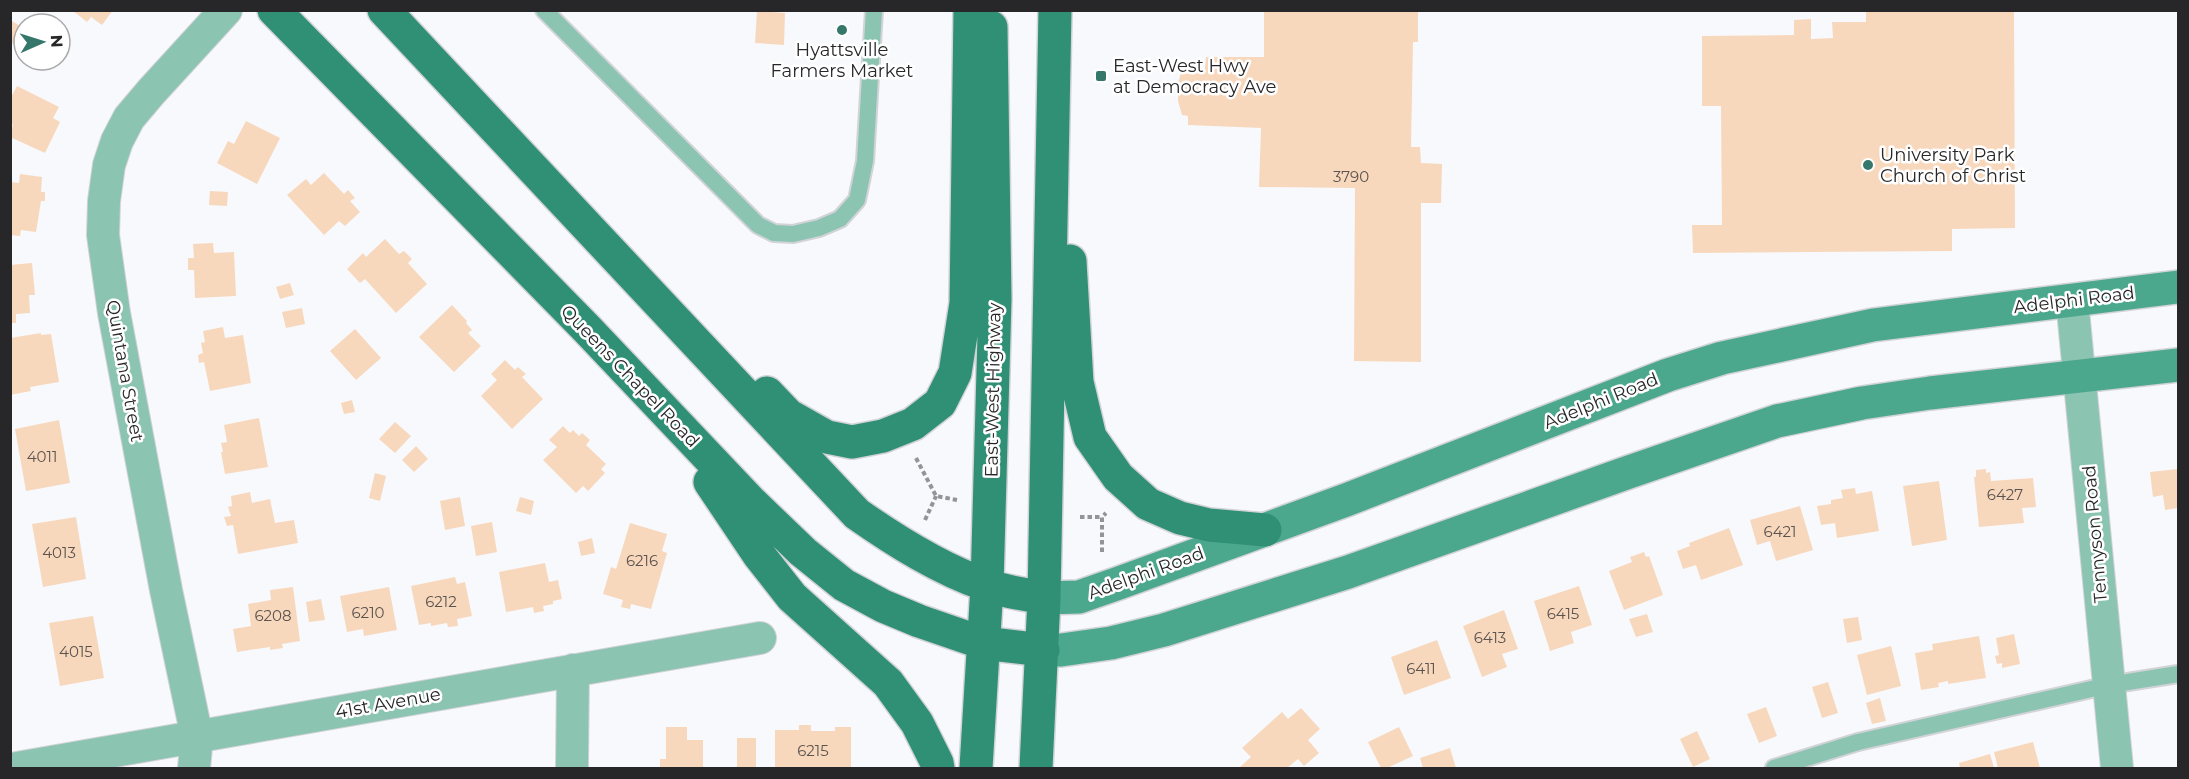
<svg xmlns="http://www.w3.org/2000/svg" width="2189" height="779" viewBox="0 0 2189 779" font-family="Montserrat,sans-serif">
	<rect width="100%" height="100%" fill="#f7f9fd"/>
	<!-- building -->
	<path fill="#f8d8bd" d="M72,10H113L102,25L91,17L87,22Z
		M1264,10H1418V42H1413L1411,147H1420L1421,163L1442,164L1441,203H1421V362L1354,361L1355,188L1259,187L1261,128L1188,125V116L1182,115L1178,101V84L1182,68H1205L1206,57H1264Z
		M1866,10H2014L2015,228L1952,229V251L1693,253L1692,225H1722L1721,106H1702V36L1794,35V20L1811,19V39L1833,38L1832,22H1866Z
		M757,11L785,13L784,45L755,43Z
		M10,20L24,28V50L10,42Z
		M17,86L59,107L53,118L60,122L45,153L10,137L13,124L10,123V99Z
		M246,121L280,138L257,184L217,163L228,141L234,144Z
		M324,173L344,194L348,190L355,198L350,201L360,212L345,226L339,221L324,235L287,195L306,179L311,185Z
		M20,174L42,177L41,192H45V201H41L36,232L21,230L20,236L10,235V182L19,183Z
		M210,191L228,192L227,206L209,205Z
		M385,239L399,254L404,251L412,259L408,263L427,284L396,313L365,279L360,283L347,269L363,253L366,257Z
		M213,243L214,253L234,252L236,296L195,298L194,270H188V258H194L193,244Z
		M32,263L35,295H29L30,313L16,314V323H10V265Z
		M290,283L294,295L280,299L276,287Z
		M452,305L467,321L466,323L472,330L468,333L481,346L454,372L419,337Z
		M302,308L305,324L286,328L282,312Z
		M223,327L225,338L243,335L251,383L210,391L204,362L199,363L198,355L203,353L201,343L205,342L203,331Z
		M355,329L381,358L356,380L330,351Z
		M41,333V335L51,334L59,382L30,387L31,391L10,395V338Z
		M505,360L515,370L518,367L526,374L522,377L543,399L512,429L481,396L497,380L491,374Z
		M352,400L355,412L344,414L341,403Z
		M259,418L268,467L225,474L221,452H223L221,443L227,442L224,425Z
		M59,420L70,483L26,491L15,429Z
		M395,422L411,436L395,453L379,439Z
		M563,426L570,433L573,430L579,436L582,433L590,440L586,445L606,464L601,469L605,473L588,491L583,486L576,493L543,460L557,447L549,440Z
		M416,446L428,459L414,472L402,460Z
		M1986,469V473L1990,472L1991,481L2033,478L2036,507L2022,508L2024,523L1979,527L1974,477H1976V470Z
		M2178,469V508L2165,510L2163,495L2153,497L2150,472Z
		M375,473L386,476L380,501L369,498Z
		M1939,481L1947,540L1912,546L1903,486Z
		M1855,488L1856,494L1872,491L1879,531L1837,538L1835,523L1821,525L1817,506L1831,504V500L1843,498L1841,490Z
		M250,492L252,503L270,499L275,523L294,520L298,543L238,554L233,525L227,526L224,517L231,516L228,507L232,506L231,496Z
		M460,497L465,526L445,530L440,501Z
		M520,497L534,501L531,515L516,511Z
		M1800,506L1813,550L1776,561L1770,541L1757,545L1750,520Z
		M76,517L86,579L43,587L32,524Z
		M492,522L497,552L476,556L471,526Z
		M630,523L667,534L662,551L667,553L651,609L631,604L630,609L621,607L623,600L603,594L611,567L616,569Z
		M1729,528L1743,565L1701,580L1696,565L1683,569L1677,551L1690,546L1689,543Z
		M592,538L595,553L581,556L578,542Z
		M1644,552L1646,557L1649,556L1663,595L1624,610L1609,571L1632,562L1630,557Z
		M545,563L549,582L558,580L562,599L553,601V604L543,606L544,611L534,613L533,607L506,612L499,572Z
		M455,577L457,584L465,582L472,616L457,619L458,626L448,627L447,623L431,626V623L419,625L411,586Z
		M1579,586L1592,625L1571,632L1574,643L1550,651L1534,601Z
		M293,587L300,641L282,644L283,648L270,650V647L237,652L233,629L251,626L248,604L271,600L270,590Z
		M389,587L397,630L364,636L363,629L347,632L340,596Z
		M321,599L325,620L309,622L306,602Z
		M1504,610L1518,649L1502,654L1507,667L1482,677L1463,626Z
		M1647,614L1653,632L1636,637L1629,619Z
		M93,616L104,678L60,686L49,623Z
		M1858,617L1862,640L1847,643L1843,619Z
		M2014,634L2020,664L2002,668V663L1997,664L1995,656L1999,655L1996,638Z
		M1979,636L1986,678L1948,684V681L1938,683L1939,687L1921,690L1915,653L1933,650L1932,644Z
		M1437,640L1451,678L1404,695L1391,657Z
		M1891,646L1901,686L1867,695L1857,655Z
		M1828,682L1838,713L1822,718L1812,687Z
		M1880,698L1886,721L1872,724L1866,703Z
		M1766,707L1777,736L1759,743L1747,714Z
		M1301,708L1320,729L1308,740L1319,753L1304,766L1298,759L1287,768H1239L1251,757L1242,748L1282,712L1288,719Z
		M799,725H811V731H835V727H851V768H775V730H799Z
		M666,727H687V740H703V768H660V759H666Z
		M1399,727L1413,756L1387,768H1381L1368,742Z
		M1697,731L1710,759L1693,767L1680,739Z
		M737,738H756V768H737Z
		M2033,742L2040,768H1998L1994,752Z
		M1450,748L1456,768H1423L1420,758Z
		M1990,754L1994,768H1960L1959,763Z"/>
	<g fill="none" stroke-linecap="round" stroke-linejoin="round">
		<defs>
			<path id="lane" d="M544,10L758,225L774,233L793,234L819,228L840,219L857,200L865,161L874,10
				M1774,768L1858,742L2109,685L2178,674"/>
			<path id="street" d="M2072,300L2117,768
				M17,768L760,638
				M194,768L197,737L166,590L114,313L103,235L104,201L109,165L117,141L129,118L151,92L226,10
				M572,768L573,670"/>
			<path id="secondary" d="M1044,598L1079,597L1119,583L1346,500L1668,375L1722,358L1873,325L2178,287
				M1043,650H1061L1111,643L1164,630L1348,572L1629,472L1777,421L1862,403L1930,393L2178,365"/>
			<path id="primary" d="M274,10L587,329L752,503L803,552L844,585L883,606L919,621L983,643L1043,650
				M384,10L857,514C897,542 940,569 986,585C1004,592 1025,594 1044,598
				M1070,261L1077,382L1090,437L1118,477L1148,504L1180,518L1209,525L1265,530
				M767,393L788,415L827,437L852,442L883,436L913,424L940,403L955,373L966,303L970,10
				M710,482L759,555L792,597L888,683L917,723L937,763L938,768
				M976,768L987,586L995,299L991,27
				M1036,768L1044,598L1055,10"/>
		</defs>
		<!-- lane casing -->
		<use href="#lane" stroke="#d2d3d7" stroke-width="20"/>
		<!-- street casing -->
		<use href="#street" stroke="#d2d3d7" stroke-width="34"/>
		<!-- secondary casing -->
		<use href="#secondary" stroke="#d2d3d7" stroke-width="36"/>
		<!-- primary casing -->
		<use href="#primary" stroke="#d2d3d7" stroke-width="36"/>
		<!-- path -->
		<path stroke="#939497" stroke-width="4" stroke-dasharray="4.5 3" stroke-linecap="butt" d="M916,458L936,496L957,500
			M1080,517H1102
			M925,520L936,496
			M1102,552V517L1106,513"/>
		<!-- lane -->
		<use href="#lane" stroke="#8bc4b0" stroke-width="16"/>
		<!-- street -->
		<use href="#street" stroke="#8bc4b0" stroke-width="32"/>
		<!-- secondary -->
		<use href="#secondary" stroke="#4ca88d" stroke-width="33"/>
		<!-- primary -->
		<use href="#primary" stroke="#309076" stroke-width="33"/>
	</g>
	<!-- markers -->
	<g fill="#35786b" stroke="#fff" stroke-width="2">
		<circle cx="842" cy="30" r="6"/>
		<rect x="1095" y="70" width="12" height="12" rx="3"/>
		<circle cx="1868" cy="165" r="6"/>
	</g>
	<g text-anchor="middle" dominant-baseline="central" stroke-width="5" stroke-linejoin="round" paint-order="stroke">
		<!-- number labels -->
		<g font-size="15" fill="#5b534e">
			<text x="1351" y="176">3790</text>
			<text x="42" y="456">4011</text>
			<text x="2005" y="494">6427</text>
			<text x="1780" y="531">6421</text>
			<text x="59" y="552">4013</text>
			<text x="642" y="560">6216</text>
			<text x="441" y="601">6212</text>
			<text x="368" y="612">6210</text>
			<text x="1563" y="613">6415</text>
			<text x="273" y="615">6208</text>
			<text x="1490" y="637">6413</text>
			<text x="76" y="651">4015</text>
			<text x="1421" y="668">6411</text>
			<text x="813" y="750">6215</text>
		</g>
		<!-- poi labels -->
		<g font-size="18" fill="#272729" stroke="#fff" text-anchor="start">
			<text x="842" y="50" text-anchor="middle">Hyattsville<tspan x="842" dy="21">Farmers Market</tspan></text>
			<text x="1113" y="66">East-West Hwy<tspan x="1113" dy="21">at Democracy Ave</tspan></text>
			<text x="1880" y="155">University Park<tspan x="1880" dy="21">Church of Christ</tspan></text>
		</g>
		<!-- street labels -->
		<g font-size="18" fill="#272729" stroke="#fff">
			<text transform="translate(2074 300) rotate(-7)">Adelphi Road</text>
			<text transform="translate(125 371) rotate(80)">Quintana Street</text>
			<text transform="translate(630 376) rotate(46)">Queens Chapel Road</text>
			<text transform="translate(993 390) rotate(-89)">East-West Highway</text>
			<text transform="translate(1601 401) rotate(-22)">Adelphi Road</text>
			<text transform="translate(2095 534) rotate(-95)">Tennyson Road</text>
			<text transform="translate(1146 573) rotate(-20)">Adelphi Road</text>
			<text transform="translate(388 703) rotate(-10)">41st Avenue</text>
		</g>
	</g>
	<!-- border -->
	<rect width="2189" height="779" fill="none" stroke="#272729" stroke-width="24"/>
	<!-- north arrow -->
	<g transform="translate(42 42) rotate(87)"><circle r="28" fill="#ffffff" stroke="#a9a9a9" stroke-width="1.5"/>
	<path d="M0-4.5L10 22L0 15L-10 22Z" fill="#35786b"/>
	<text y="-9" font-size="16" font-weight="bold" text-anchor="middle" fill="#272729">N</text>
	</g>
</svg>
